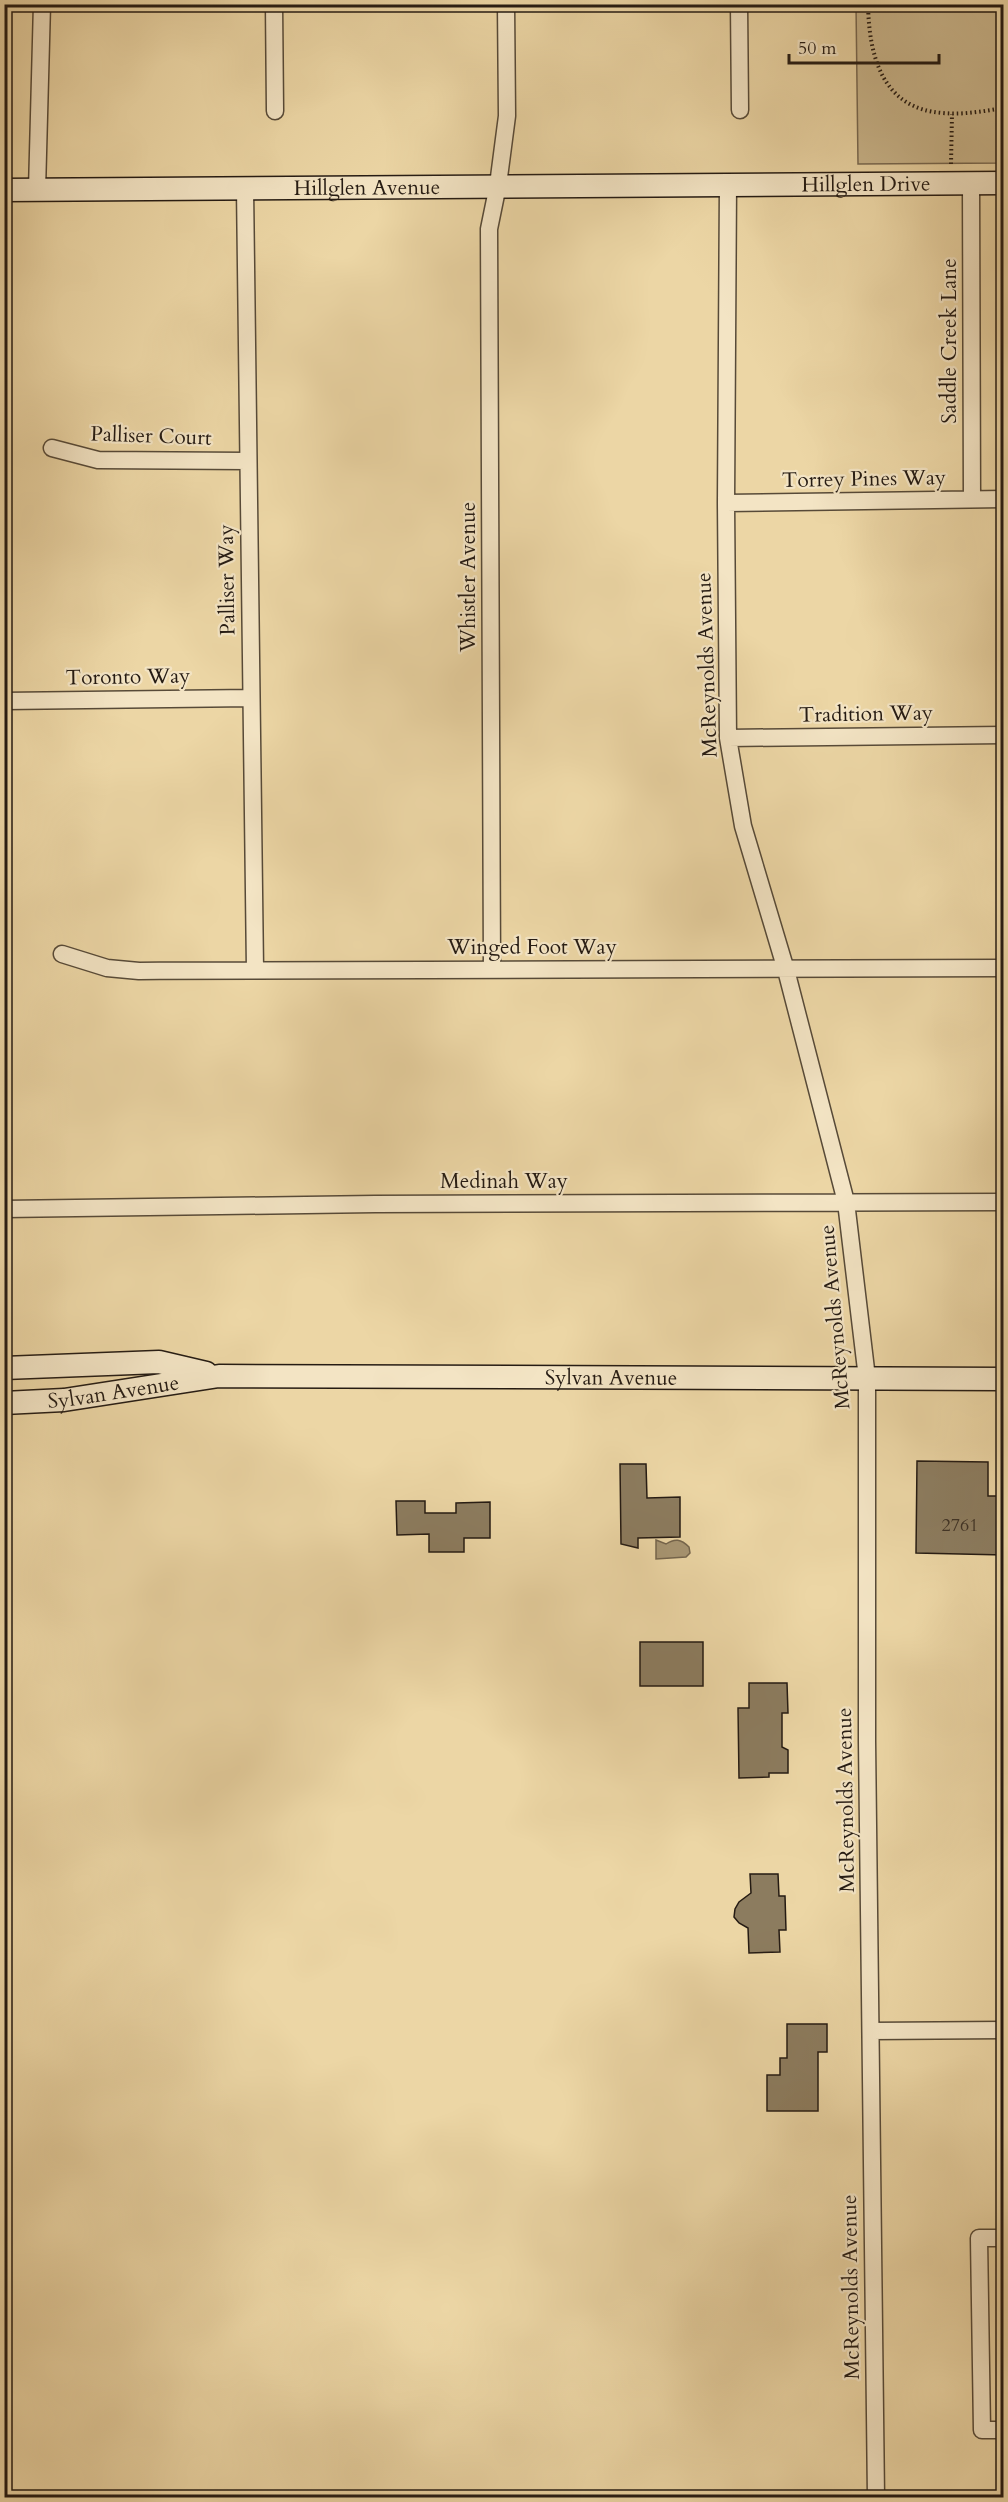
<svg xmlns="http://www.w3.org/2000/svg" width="1008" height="2502" viewBox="0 0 1008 2502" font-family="Cardo,serif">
	<rect width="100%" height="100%" fill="#ecd6a5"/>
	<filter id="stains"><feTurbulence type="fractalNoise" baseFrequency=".00333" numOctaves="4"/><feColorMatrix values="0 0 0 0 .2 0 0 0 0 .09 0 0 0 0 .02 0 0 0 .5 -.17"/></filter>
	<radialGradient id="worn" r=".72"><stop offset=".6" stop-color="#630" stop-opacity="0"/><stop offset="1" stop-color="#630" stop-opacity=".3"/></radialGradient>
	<!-- green -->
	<path fill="#cab68c" stroke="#786850" stroke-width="1.5" d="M856,5H1003V163L858,164Z"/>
	<!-- water -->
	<path fill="#a89673" stroke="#74654d" stroke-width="1.5" d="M656,1540L666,1544C675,1538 681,1539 689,1547L690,1553L686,1557L656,1559Z"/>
	<!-- building -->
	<path fill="#8c7c5f" stroke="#251b13" stroke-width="1.5" d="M917,1461L988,1462V1496H1004V1555L916,1553Z
		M620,1464H646L647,1498L680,1497V1537L638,1538V1548L621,1544Z
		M396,1501H425V1513H456V1503L490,1502V1538H464V1552H429V1534L397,1535Z
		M640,1642H703V1686H640Z
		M749,1683H787L788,1713H782V1747L788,1750V1773H769V1777L739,1778L738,1708H749Z
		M750,1874H778L779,1896H785L786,1930H779L780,1952L749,1953L748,1928L739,1923L734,1917L735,1909L739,1902L751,1893Z
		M787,2024H827V2052H818V2111H767V2075H780V2058H787Z"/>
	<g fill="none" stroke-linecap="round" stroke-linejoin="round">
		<defs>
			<path id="street" d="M274,4L275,111
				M739,4L740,110
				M728,183L726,503L728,738L743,826L786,970L846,1202L867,1378V1741L876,2498
				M971,183L972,499
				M245,188L255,970
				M37,190L42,4
				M52,448L98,460L248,461
				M726,503L1004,499
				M4,701L251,698
				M728,738L1004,735
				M62,954L107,968L139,971C427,969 715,971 1004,968
				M492,969L489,229L498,185L507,116L506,4
				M4,1209L375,1204L1004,1202
				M871,2031L1004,2030
				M1004,2238H979L982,2430H1004"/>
			<g id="secondary">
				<path id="s1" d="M4,190L1004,183"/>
				<path d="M4,1368L159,1362L206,1373"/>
				<path id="s2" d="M4,1403L64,1400L219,1376L1004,1379"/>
			</g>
		</defs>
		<!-- street casing -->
		<use href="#street" stroke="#574a38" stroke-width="19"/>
		<!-- secondary casing -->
		<use href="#secondary" stroke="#251b13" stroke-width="25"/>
		<!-- path -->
		<path stroke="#251b13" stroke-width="4" stroke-dasharray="1.5 3" stroke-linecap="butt" d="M868,4C869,56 882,109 943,113C964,115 984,111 1004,108
			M951,164L952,114"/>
		<!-- street -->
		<use href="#street" stroke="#f3e4c4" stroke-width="16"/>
		<!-- secondary -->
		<use href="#secondary" stroke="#f3e4c4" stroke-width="22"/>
	</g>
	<g text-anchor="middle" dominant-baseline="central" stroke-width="4.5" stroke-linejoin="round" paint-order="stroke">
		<!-- number labels -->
		<g font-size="18" fill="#3f3326">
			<text x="960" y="1525">2761</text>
		</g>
		<!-- street labels -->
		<g font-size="21" fill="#251b13" stroke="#f3e4c4">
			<text stroke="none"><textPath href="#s1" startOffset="862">Hillglen Drive</textPath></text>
			<text stroke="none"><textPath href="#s1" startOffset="363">Hillglen Avenue</textPath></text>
			<text transform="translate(949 341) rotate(-90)">Saddle Creek Lane</text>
			<text transform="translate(151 436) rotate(2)">Palliser Court</text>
			<text transform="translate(864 479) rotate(-1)">Torrey Pines Way</text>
			<text transform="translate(468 577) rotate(-90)">Whistler Avenue</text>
			<text transform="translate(227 580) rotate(-91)">Palliser Way</text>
			<text transform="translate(707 665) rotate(-92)">McReynolds Avenue</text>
			<text transform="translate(128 677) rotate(-1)">Toronto Way</text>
			<text transform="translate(866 714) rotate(-1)">Tradition Way</text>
			<text x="532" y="947">Winged Foot Way</text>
			<text x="504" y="1181">Medinah Way</text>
			<text transform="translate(835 1317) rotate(-95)">McReynolds Avenue</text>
			<text stroke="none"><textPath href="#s2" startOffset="609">Sylvan Avenue</textPath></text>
			<text stroke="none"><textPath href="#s2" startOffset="110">Sylvan Avenue</textPath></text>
			<text transform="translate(846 1800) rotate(-91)">McReynolds Avenue</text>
			<text transform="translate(851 2287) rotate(-91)">McReynolds Avenue</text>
		</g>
	</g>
	<!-- margin -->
	<rect width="1008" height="2502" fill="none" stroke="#ecd6a5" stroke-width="24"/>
	<rect x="6" y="6" width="996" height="2490" fill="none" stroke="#251b13" stroke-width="3"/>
	<rect x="12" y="12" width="984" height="2478" fill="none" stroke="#251b13" stroke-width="1.5"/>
	<!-- scale -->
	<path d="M789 54v9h150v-9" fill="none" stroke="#251b13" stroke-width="3"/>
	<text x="798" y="54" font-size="18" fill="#251b13" stroke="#f3e4c4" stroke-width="4.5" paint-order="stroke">50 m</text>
	<rect width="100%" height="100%" filter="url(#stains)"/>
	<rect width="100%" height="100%" fill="url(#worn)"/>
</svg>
